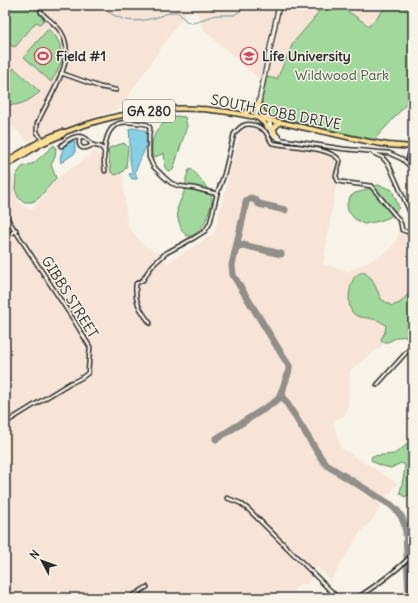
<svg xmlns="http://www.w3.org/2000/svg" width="418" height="603" viewBox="0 0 418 603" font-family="Delius,sans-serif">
	<rect width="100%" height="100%" fill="#f7f3e8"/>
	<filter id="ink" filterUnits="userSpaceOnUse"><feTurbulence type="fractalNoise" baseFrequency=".025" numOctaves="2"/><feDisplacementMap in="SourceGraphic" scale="8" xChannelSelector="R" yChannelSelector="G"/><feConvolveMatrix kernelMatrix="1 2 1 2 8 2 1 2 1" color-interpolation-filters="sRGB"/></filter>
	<g filter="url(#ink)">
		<!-- built -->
		<path fill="#f7e4d6" d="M5,5H191L119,109L27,141L5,118Z
			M193,5H275L260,80L204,30Z
			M281,5H322L312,21L293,43L277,78L266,77Z
			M339,5H388L370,26Z
			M241,128L266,131L277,141L323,149L334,152L341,156L323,264L349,271L380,256L391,248L397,239L399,229L407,235L413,243V322L350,370L348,409L345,415L333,421L341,448L397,483L391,493H389L373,519L359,534L330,582L324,573L317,567L312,572L313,573L310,576L312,577L308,584H297L298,585L290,598H5V171L9,169L14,177V192L23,207L33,209L56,179L96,151L123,176L127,225L144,246L161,254L167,263L214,234Z"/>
		<!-- green -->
		<path fill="#a1d99d" stroke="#668264" d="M5,5H38C37,12 39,15 44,20L40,24L36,22L16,46L13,47L5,40Z
			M323,5H339L369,26L388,5H410L413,7V97L374,140L269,116C256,107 263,90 266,77L277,79L293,43L312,21Z
			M48,29L56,37L60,45L62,60L56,74L51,82L24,57Z
			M14,68L40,92C30,100 18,108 5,104V78Z
			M176,116L185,117L187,126L173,170L168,171L165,168L164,153L153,158C148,139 158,123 176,116Z
			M124,143L128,147L126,168L121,173L115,175L111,172L108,151L109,148Z
			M54,145L56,148L55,157L51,165L56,178L38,199L32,202H23L18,197L15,189L16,175L22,167L34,163Z
			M191,169C197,174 211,191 212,199C212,202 211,205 210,208C205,223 205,227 192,236H187L182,231L178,219L177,209L184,192L186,183V178L189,170Z
			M378,185L388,188L392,190L399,208L390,217L380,221L364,224L355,219L348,211L347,204L350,197L355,193L363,191Z
			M364,272L372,279L381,299L392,306L400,303L411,291H413V336L398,337L388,342H382L381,339L385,332L386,325C381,322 377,319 372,319C365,317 359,318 354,314C346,308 349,286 354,278C357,274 360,273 364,272Z
			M413,437V491L412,493L405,497L400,493L404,474L405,465L401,463L391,468L379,465L371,460L372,456L394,454L404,447Z"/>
		<!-- water -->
		<path fill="#85d0e5" stroke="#618e9b" d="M132,128C137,128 140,130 145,130C148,135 147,145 144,151C143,154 141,157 140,160C138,164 137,168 135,172L137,177V179H132L129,174L132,173C132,167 129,160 130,153C130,145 130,137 129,129Z
			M73,141L75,142V153L61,163L60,158L64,146Z"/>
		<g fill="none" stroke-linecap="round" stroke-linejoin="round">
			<!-- stream -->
			<path stroke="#618e9b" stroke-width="1" d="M95,5C120,18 125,25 154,18C162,16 170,11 178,12L186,21L192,23L200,21L206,18L217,15H234L245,8L247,5"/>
			<!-- taxiway -->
			<path stroke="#918f8a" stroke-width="7" d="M285,210L259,204L255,200L251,198L249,199L246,201L245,208L232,265L233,275L289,366C290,377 280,386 283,397L323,461L328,466L391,505C400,512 405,521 406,532L409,598
				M236,249L238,246L243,245L281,254
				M216,439L275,402L279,398L282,390"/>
			<defs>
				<path id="street" d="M41,5V12C47,19 56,24 61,32C79,59 47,99 37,124V132L42,140
					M61,73L100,87L116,90
					M269,120C268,130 270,134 278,139L344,149L389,153L402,159L411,167L413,170
					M270,122L273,131L281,139
					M80,137C77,148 83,151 92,145L101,147L105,152
					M61,146C71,136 83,131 92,145
					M373,153L382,157L389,165L413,219
					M105,171C103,157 103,128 120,123C127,121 138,123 145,124L148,125L150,128L149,135V157L153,166L164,177L171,183L179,186L194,188L217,194
					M5,215L75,322L90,347L88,373C82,378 77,381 70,383L5,423
					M5,238L16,230
					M150,323C140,310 134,301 136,284L137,283L143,280L149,270L154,264L166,253L194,238L205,231L207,228L210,223L217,194L224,175L234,134C241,125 246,122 257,126C260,128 263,129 265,131C268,135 269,139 272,143C288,147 331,146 340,161L336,176L338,181L342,182L371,186L399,220L401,224L402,230L408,232L413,238
					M377,385L413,345
					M227,498L240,503L248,509L338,598
					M129,598L147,587
					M357,598C377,585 396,572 413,554"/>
				<path id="secondary" d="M256,116L279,5"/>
				<path id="primary" d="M243,114L250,110L259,103C260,110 264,114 269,119
					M258,118L264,123L268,128
					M275,134L274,128L280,122
					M5,162L42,140L62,132H65C106,116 156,106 200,109C223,110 246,115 269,120C303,127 337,135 370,142L388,145L413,147
					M5,166L41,144L62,135L65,132
					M411,167C409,160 408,156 413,150"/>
			</defs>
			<!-- street casing -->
			<use href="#street" stroke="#2b2b2b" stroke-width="5.5"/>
			<!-- secondary casing -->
			<use href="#secondary" stroke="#2b2b2b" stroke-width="6"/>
			<!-- primary casing -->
			<use href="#primary" stroke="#2b2b2b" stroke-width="7"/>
			<!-- street -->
			<use href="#street" stroke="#f7f3e8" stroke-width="2.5"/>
			<!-- secondary -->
			<use href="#secondary" stroke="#f7f3e8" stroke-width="3.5"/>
			<!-- primary -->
			<use href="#primary" stroke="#fbdf96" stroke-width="4"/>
		</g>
	</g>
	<!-- icons -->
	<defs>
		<symbol id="stadium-ring" viewBox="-11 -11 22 22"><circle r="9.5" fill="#f7f3e8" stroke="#d1495b" stroke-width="1.5"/><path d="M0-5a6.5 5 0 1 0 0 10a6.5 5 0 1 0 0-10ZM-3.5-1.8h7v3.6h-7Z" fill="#d1495b"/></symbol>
		<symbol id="university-ring" viewBox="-11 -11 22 22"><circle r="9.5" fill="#f7f3e8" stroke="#d1495b" stroke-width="1.5"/><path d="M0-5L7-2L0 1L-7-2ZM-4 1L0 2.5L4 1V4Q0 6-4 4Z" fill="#d1495b"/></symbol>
	</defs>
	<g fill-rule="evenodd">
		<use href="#stadium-ring" x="33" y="46" width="20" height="20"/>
		<use href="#university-ring" x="239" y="46" width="20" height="20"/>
	</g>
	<g text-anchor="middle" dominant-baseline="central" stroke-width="3" stroke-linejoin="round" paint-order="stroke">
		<!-- shield labels -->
		<rect fill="#f7f3e8" stroke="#686764" stroke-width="1" x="123" y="100" width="52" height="22" rx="3"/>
		<g font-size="13" font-weight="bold" fill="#2b2b2b">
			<text x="149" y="111">GA 280</text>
		</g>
		<!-- poi labels -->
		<g font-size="14" font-weight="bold" fill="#2b2b2b" stroke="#f7f3e8" text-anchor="start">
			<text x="56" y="56">Field #1</text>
			<text x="262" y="56">Life University</text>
		</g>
		<!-- park labels -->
		<g font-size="14" fill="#485648" stroke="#f7f3e8">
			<text x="342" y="75">Wildwood Park</text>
		</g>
		<!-- street labels -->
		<g font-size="14" fill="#2b2b2b" stroke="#f7f3e8">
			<text transform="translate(276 112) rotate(11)">SOUTH COBB DRIVE</text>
			<text transform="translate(70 297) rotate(58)">GIBBS STREET</text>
		</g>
	</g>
	<!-- margin -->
	<rect width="418" height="603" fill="none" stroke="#f7f3e8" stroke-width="20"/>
	<rect x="10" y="10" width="398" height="583" fill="none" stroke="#2b2b2b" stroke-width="1.5" filter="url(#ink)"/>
	<!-- north arrow -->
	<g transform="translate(42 561) rotate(311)" stroke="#f7f3e8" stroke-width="3" paint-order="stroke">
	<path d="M0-3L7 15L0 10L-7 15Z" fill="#2b2b2b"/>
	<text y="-6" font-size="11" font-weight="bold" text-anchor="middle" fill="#2b2b2b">N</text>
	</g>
</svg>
